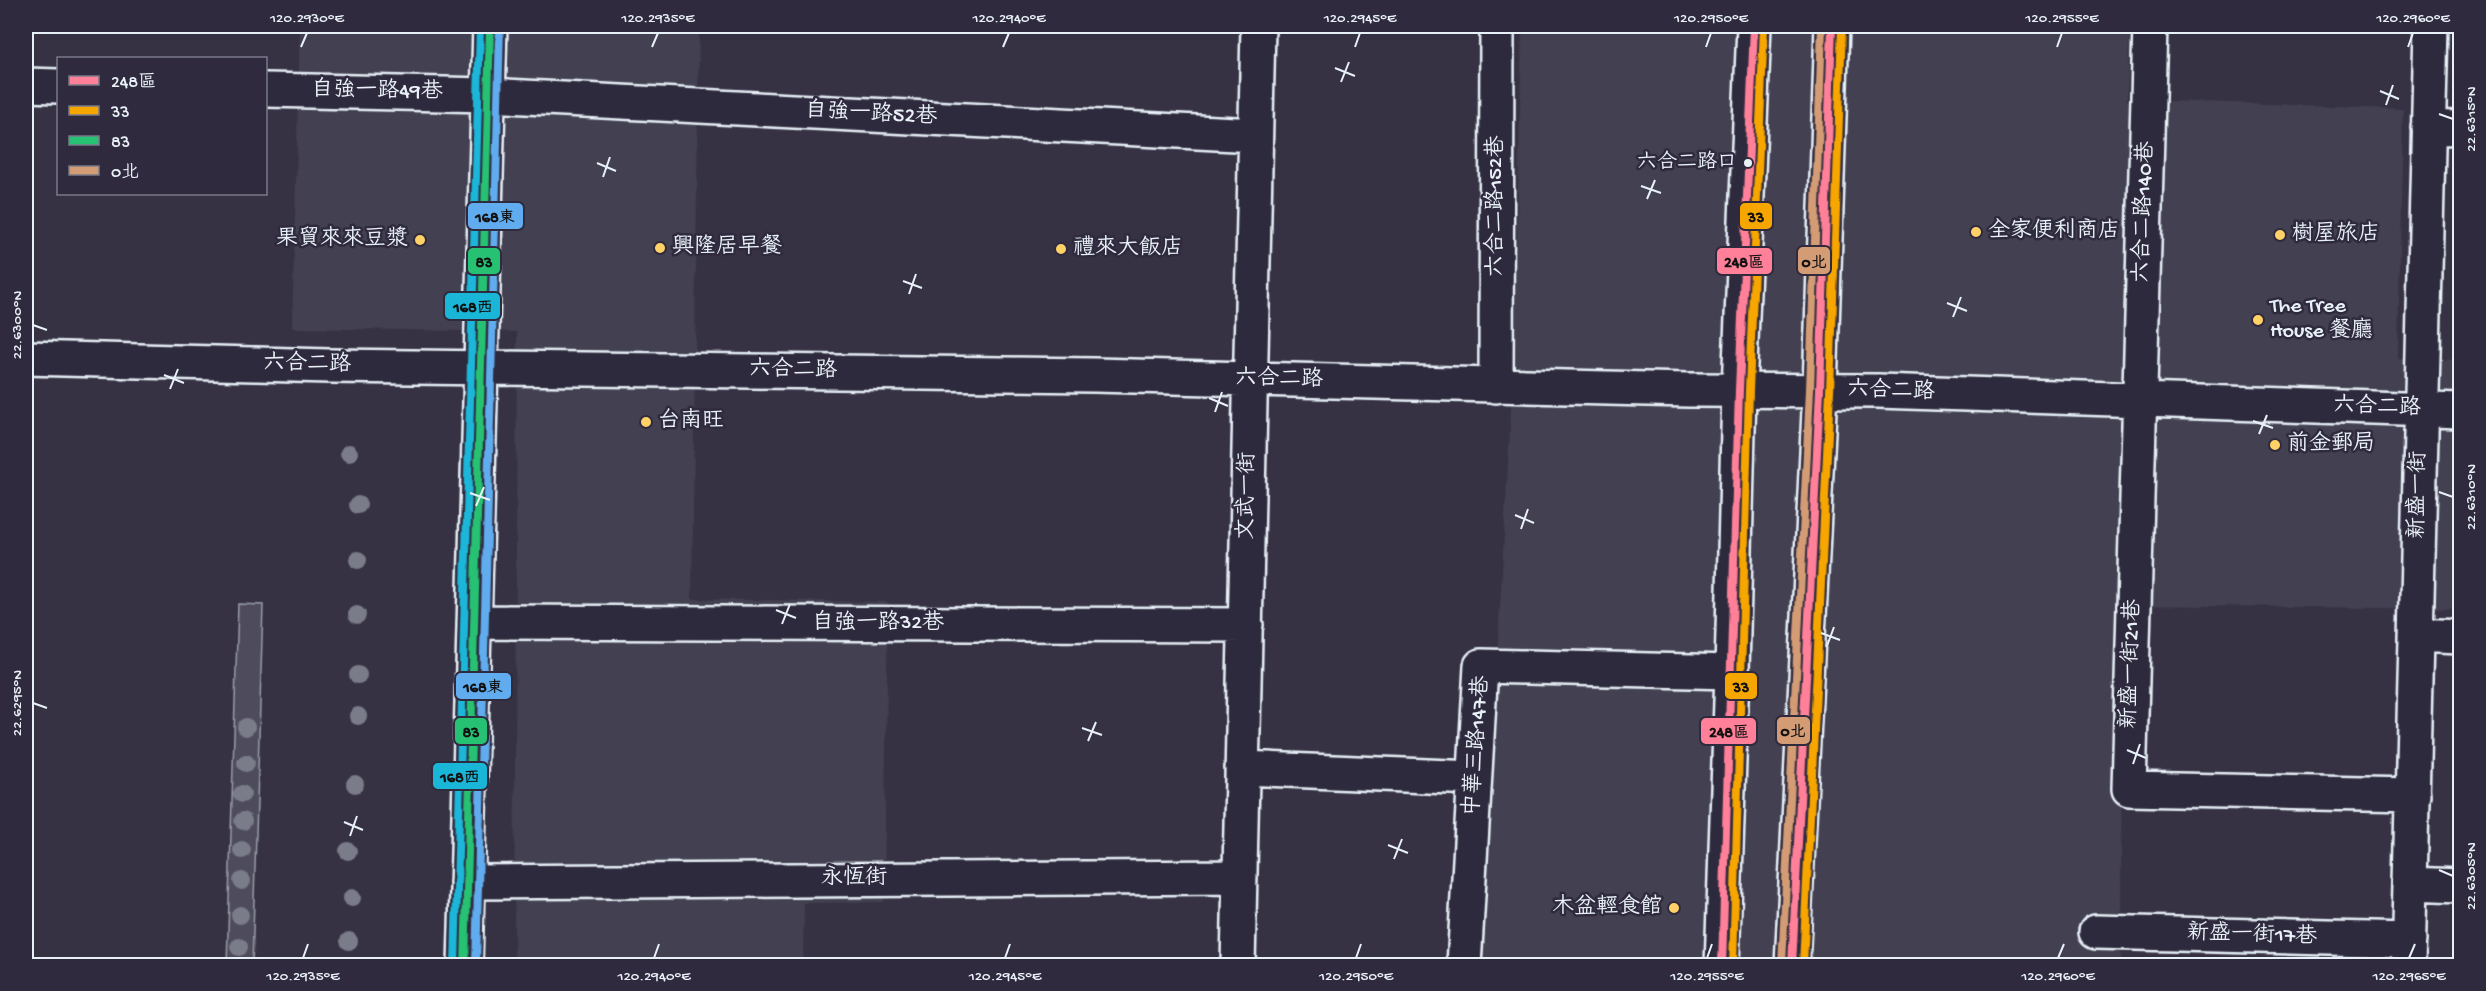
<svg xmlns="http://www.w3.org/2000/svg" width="2486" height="991" viewBox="0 0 2486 991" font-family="'Gochi Hand','LXGW WenKai TC',sans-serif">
	<rect width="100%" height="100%" fill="#363244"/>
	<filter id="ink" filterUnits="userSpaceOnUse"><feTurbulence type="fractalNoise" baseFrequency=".0167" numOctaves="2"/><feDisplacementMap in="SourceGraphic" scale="12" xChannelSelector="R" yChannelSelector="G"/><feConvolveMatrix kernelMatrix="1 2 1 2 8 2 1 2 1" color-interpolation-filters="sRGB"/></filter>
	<g filter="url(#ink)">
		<!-- built -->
		<path fill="#433f51" d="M300,26H699L692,599L888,602L884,902L804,903L803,965H514L517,332L292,328Z
			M1522,26H2130L2127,100L2403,108L2398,358L2460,360V609L2122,605L2121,965L1480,966L1514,355Z"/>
		<!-- green -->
		<path fill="#4d4b5c" stroke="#9a9eaa" stroke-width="1.5" d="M238,604L263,605L252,966L227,965Z"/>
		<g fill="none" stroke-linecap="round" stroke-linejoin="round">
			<defs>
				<path id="minor" d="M2150,26L2129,789L2413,795
					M26,85L58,86
					M266,90L488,95L1255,135
					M2428,127L2460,128
					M26,358L329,366L1094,375L1688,390L1878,391L2460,411
					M1496,386L1497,26
					M474,622L1246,625
					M2416,635L2460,637
					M1242,768L1474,778
					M467,882L1240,877
					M2410,884L2460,886
					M2096,932L2409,940
					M465,966L490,26
					M1238,966L1258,26
					M1464,966L1481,666L1732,672
					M2408,966L2431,26"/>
				<path id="major" d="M1722,966L1732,672L1739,390L1754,26
					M1792,966L1820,390L1832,26"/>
			</defs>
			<!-- minor casing -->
			<use href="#minor" stroke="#e8f1f8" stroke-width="38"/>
			<!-- major casing -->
			<use href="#major" stroke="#e8f1f8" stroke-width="38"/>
			<!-- minor -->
			<use href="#minor" stroke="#2f2a3d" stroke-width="33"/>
			<!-- major -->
			<use href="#major" stroke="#2f2a3d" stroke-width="33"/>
			<defs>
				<path id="bus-1" d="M1722,966L1739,390L1754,26
					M1792,966L1820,390L1832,26"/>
				<path id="bus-2" d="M1733,966L1749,390L1764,26
					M1803,966L1830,391L1842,26"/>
				<path id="bus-3" d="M465,966L490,26"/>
				<path id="bus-4" d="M1782,965L1810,390L1822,26"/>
				<path id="bus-5" d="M476,966L500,26"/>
				<path id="bus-6" d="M455,966L480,26"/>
			</defs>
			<!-- bus-1 casing -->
			<use href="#bus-1" stroke="#2f2a3d" stroke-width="12"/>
			<!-- bus-2 casing -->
			<use href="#bus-2" stroke="#2f2a3d" stroke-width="12"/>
			<!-- bus-3 casing -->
			<use href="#bus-3" stroke="#2f2a3d" stroke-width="12"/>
			<!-- bus-4 casing -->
			<use href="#bus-4" stroke="#2f2a3d" stroke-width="12"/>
			<!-- bus-5 casing -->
			<use href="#bus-5" stroke="#2f2a3d" stroke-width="12"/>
			<!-- bus-6 casing -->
			<use href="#bus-6" stroke="#2f2a3d" stroke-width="12"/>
			<!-- bus-1 -->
			<use href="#bus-1" stroke="#ff8098" stroke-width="8"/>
			<!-- bus-2 -->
			<use href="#bus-2" stroke="#f7a600" stroke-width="8"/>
			<!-- bus-3 -->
			<use href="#bus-3" stroke="#26c172" stroke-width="8"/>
			<!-- bus-4 -->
			<use href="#bus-4" stroke="#d39c74" stroke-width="8"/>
			<!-- bus-5 -->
			<use href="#bus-5" stroke="#60acee" stroke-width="8"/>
			<!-- bus-6 -->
			<use href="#bus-6" stroke="#1ab6d8" stroke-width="8"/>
		</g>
		<!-- trees -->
		<g fill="#7a7b89">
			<circle cx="349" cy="453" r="9"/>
			<circle cx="358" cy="505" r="9"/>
			<circle cx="358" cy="560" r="9"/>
			<circle cx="357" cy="615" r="9"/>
			<circle cx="358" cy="675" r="9"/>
			<circle cx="358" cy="716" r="9"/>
			<circle cx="246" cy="727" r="9"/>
			<circle cx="246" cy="763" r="9"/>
			<circle cx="355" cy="784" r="9"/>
			<circle cx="242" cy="794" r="9"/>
			<circle cx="243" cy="821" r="9"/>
			<circle cx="242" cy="850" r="9"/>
			<circle cx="348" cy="851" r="9"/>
			<circle cx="242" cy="881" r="9"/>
			<circle cx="352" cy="898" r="9"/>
			<circle cx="240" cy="915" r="9"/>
			<circle cx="349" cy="941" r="9"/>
			<circle cx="239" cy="947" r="9"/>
		</g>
	</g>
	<!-- ticks -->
	<path fill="none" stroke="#e8f1f8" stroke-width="2" d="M301,47L307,33M652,47L658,33M1003,47L1009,33M1355,47L1360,33M1706,47L1711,33M2057,47L2062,33M2408,47L2413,33M1335,68L1355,76M1341,82L1349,62M2380,91L2399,99M2386,105L2393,85M2439,114L2453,119M597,163L616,171M603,177L610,157M1641,186L1661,193M1647,199L1655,180M903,281L922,288M909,294L916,274M1947,303L1967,311M1953,317L1961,297M33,325L47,330M164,375L184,383M170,389L178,369M1209,398L1228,406M1215,412L1222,392M2253,421L2273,428M2259,434L2267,415M2439,492L2453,497M470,493L490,500M476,506L484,487M1515,515L1534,523M1521,529L1528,509M776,610L796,618M782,624L790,604M1821,633L1840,640M1827,646L1834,627M33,703L47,708M1082,728L1102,735M1088,741L1096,722M2127,750L2146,758M2133,764L2140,744M344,822L363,830M350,836L357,816M1388,845L1408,853M1394,859L1402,839M2439,870L2453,876M303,958L308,944M654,958L659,944M1005,958L1010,944M1356,958L1361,944M1707,958L1712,944M2058,958L2064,944M2409,958L2415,944"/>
	<!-- markers -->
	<circle fill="#e8f1f8" stroke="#2f2a3d" stroke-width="2" cx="1748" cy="163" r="5"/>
	<g fill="#ffd166" stroke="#2f2a3d" stroke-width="2">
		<circle cx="1976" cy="232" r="6"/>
		<circle cx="2280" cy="235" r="6"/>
		<circle cx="420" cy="240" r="6"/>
		<circle cx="660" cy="248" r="6"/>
		<circle cx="1061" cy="249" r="6"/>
		<circle cx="2258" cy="320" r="6"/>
		<circle cx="646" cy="422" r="6"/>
		<circle cx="2275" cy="445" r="6"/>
		<circle cx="1674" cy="908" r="6"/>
	</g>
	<g text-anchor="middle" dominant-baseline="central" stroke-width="5" stroke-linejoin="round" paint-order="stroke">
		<!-- bus labels -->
		<g font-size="20" fill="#e8f1f8" stroke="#2f2a3d" text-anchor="end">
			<text x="1737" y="163">六合二路口</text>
		</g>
		<!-- street labels -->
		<g font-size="22" fill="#e8f1f8" stroke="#2f2a3d">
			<text transform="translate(377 92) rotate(1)">自強一路49巷</text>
			<text transform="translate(871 115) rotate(3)">自強一路52巷</text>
			<text transform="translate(1497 206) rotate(-90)">六合二路152巷</text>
			<text transform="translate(2145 212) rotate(-88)">六合二路140巷</text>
			<text transform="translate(307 365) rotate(1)">六合二路</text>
			<text transform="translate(793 371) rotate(1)">六合二路</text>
			<text transform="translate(1279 380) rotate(1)">六合二路</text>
			<text transform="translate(1891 392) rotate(2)">六合二路</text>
			<text transform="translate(2377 408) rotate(2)">六合二路</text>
			<text transform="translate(2419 495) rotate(-89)">新盛一街</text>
			<text transform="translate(1248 496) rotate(-89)">文武一街</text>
			<text x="878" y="624">自強一路32巷</text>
			<text transform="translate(2132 664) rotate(-88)">新盛一街21巷</text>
			<text transform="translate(1478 746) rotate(-86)">中華三路147巷</text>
			<text x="854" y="879">永恆街</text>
			<text transform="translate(2252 936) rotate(2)">新盛一街17巷</text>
		</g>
		<!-- poi labels -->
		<g font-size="22" fill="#e8f1f8" stroke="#2f2a3d" text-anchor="start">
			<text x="1988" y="232">全家便利商店</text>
			<text x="2292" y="235">樹屋旅店</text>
			<text x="408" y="240" text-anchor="end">果貿來來豆漿</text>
			<text x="672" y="248">興隆居早餐</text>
			<text x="1073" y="249">禮來大飯店</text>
			<text x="2270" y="307">The Tree<tspan x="2270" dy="25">House 餐廳</tspan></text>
			<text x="658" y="422">台南旺</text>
			<text x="2287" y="445">前金郵局</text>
			<text x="1662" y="908" text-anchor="end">木盆輕食館</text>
		</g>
	</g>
	<g stroke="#2f2a3d" stroke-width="2">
		<rect x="1739" y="202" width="34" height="28" rx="6" fill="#f7a600"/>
		<rect x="467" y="202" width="57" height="28" rx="6" fill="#60acee"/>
		<rect x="1797" y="246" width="34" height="29" rx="6" fill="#d39c74"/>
		<rect x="1716" y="247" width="57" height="28" rx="6" fill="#ff8098"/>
		<rect x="467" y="247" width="34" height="28" rx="6" fill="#26c172"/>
		<rect x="444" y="292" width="57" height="28" rx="6" fill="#1ab6d8"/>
		<rect x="1724" y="672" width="34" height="28" rx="6" fill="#f7a600"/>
		<rect x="455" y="672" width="57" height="28" rx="6" fill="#60acee"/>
		<rect x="1776" y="716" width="35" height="29" rx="6" fill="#d39c74"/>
		<rect x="1700" y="717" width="57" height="28" rx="6" fill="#ff8098"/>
		<rect x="454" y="717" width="34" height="28" rx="6" fill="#26c172"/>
		<rect x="432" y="762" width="56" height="28" rx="6" fill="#1ab6d8"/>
	</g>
	<g font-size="16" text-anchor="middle" font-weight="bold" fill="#111">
		<text x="1756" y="222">33</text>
		<text x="495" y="222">168東</text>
		<text x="1814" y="267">0北</text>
		<text x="1744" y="267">248區</text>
		<text x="484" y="267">83</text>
		<text x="473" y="312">168西</text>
		<text x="1741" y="692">33</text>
		<text x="483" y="692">168東</text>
		<text x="1793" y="736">0北</text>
		<text x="1729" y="737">248區</text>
		<text x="471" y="737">83</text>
		<text x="460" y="782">168西</text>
	</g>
	<!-- margin -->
	<rect width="2486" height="991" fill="none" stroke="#2f2a3d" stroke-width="66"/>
	<!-- legend -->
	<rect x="57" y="57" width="210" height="138" fill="#2f2a3d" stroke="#797a88" stroke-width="1.5"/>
	<rect x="69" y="76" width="30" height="9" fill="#ff8098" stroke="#797a88" stroke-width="1.5"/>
	<text x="111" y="87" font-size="18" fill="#e8f1f8">248區</text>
	<rect x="69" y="106" width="30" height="9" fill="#f7a600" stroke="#797a88" stroke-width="1.5"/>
	<text x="111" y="117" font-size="18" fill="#e8f1f8">33</text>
	<rect x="69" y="136" width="30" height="9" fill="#26c172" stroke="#797a88" stroke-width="1.5"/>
	<text x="111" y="147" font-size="18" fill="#e8f1f8">83</text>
	<rect x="69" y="166" width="30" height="9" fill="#d39c74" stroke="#797a88" stroke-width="1.5"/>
	<text x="111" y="177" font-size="18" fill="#e8f1f8">0北</text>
	<rect x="33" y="33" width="2420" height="925" fill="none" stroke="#e8f1f8" stroke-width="2"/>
	<g font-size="15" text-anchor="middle" fill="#e8f1f8">
		<text x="307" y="22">120.2930°E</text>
		<text x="658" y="22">120.2935°E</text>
		<text x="1009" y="22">120.2940°E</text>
		<text x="1360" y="22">120.2945°E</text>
		<text x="1711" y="22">120.2950°E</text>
		<text x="2062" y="22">120.2955°E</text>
		<text x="2413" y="22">120.2960°E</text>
		<text transform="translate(2470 119) rotate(-90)" y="5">22.6315°N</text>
		<text transform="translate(16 325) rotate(-90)" y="5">22.6300°N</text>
		<text transform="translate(2470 497) rotate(-90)" y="5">22.6310°N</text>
		<text transform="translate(16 703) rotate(-90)" y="5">22.6295°N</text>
		<text transform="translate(2470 876) rotate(-90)" y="5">22.6305°N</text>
		<text x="303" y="980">120.2935°E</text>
		<text x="654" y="980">120.2940°E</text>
		<text x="1005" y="980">120.2945°E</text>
		<text x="1356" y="980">120.2950°E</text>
		<text x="1707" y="980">120.2955°E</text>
		<text x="2058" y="980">120.2960°E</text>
		<text x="2409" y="980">120.2965°E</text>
	</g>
</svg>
